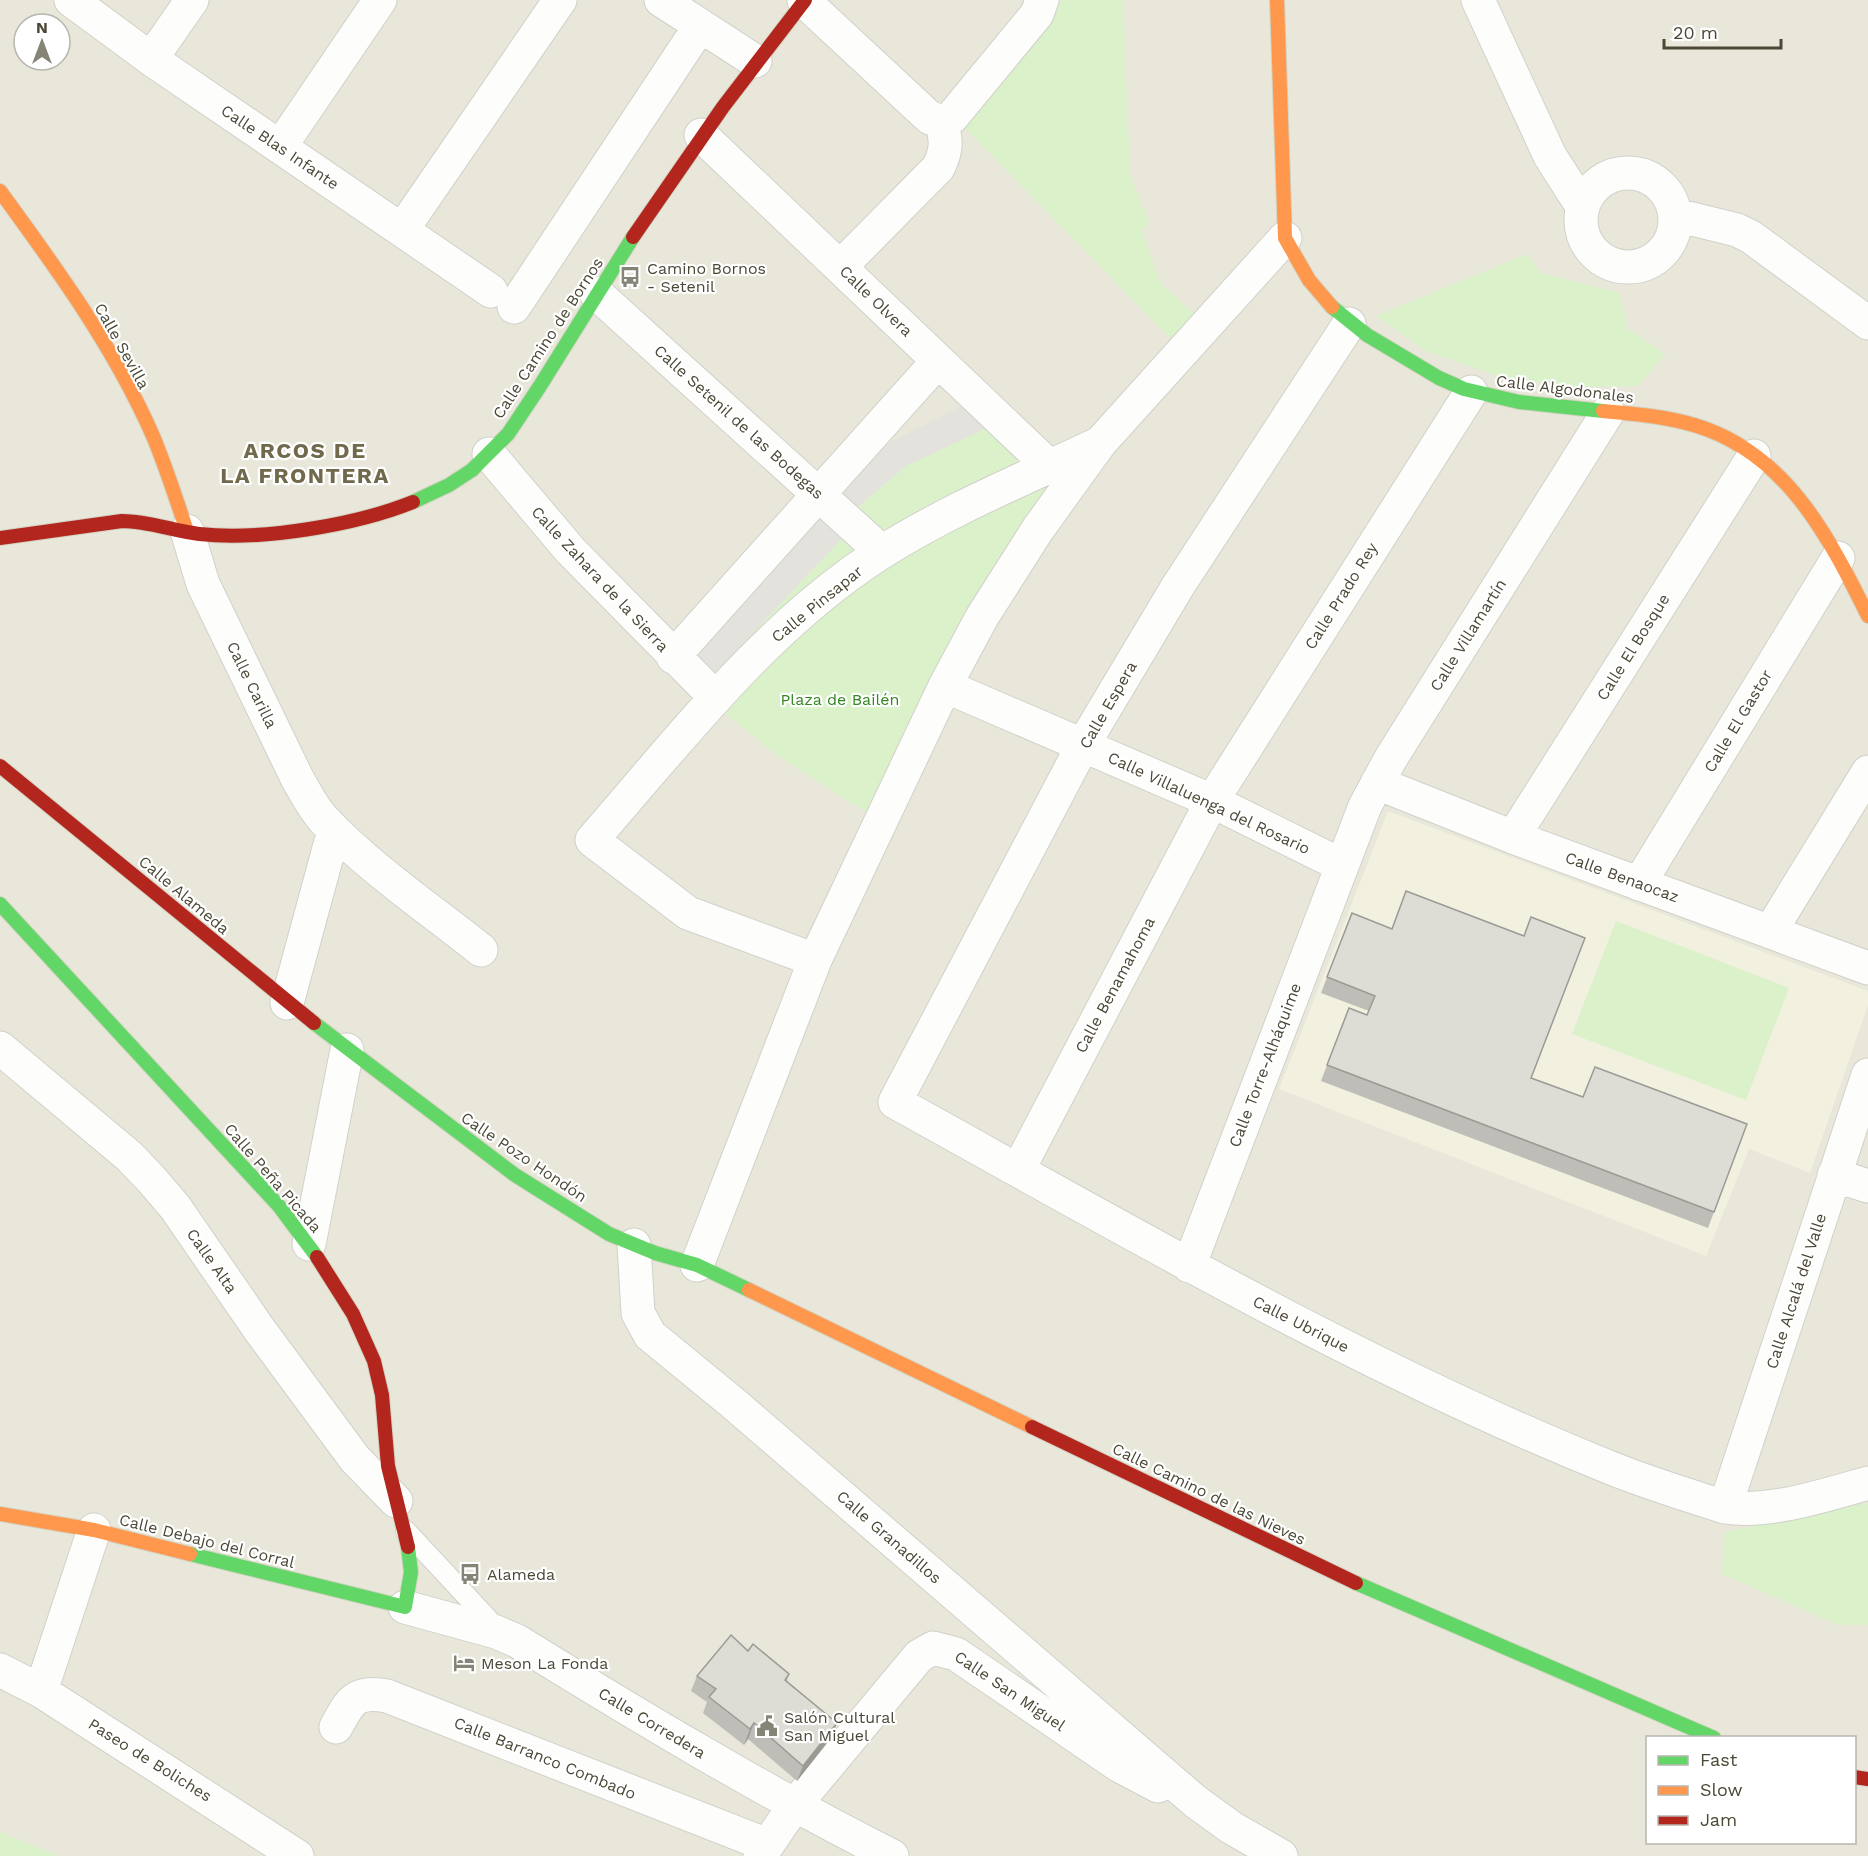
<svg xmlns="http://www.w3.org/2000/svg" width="1868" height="1856" viewBox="0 0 1868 1856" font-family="'Work Sans',sans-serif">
	<rect width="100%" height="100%" fill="#f3f3ed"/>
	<!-- residential -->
	<path fill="#e8e7da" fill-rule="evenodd" d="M0,0H1868V1856H0ZM24,24H60V60H24ZM1648,1738H1854V1842H1648Z"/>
	<!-- education -->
	<path fill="#f2f0de" d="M1388,811L1868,991V1005L1810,1173L1749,1149L1706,1256L1279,1089Z"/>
	<!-- green -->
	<path fill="#daf1ca" d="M1062,0H1123L1130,176L1149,222L1142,231L1161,284L1194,314L1172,340L960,123Z
		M1527,254L1541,273L1620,293L1627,328L1665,354L1638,386L1576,387L1503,378L1426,351L1376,316Z
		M987,428L1023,469L883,541L853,511L906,466Z
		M1057,479L872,816L778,756L718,708L775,651L887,561Z
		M847,533L868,552L712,676Z
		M1616,921L1789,988L1746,1100L1572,1034Z
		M1868,1503V1625H1838L1722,1574L1725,1532Z
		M0,1832L59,1856H0Z"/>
	<!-- parking -->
	<path fill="#e3e2dc" d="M964,405L987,428L906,466L853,511L833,494L891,442Z
		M820,509L847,533L712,676L690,655Z"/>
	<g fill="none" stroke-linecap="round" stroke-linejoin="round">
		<defs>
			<path id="lane" d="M406,1531L498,1630"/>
			<path id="street" d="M71,0L151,59L491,291
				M661,0L755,61
				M1478,0L1550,156L1582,206
				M804,1L930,118L941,121L952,117L1037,14L1042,0
				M151,59L192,0
				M701,135L1050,467
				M280,147L380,0
				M1581 220a47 47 0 1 1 94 0a47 47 0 1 1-94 0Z
				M1676,215L1737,230L1751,237L1868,323
				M402,230L560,0
				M840,267L938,168C947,151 947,140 941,121
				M596,293L882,552
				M514,307L700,26
				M1349,324L1178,586L1083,745L895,1102C1130,1232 1362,1368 1611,1468C1648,1483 1687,1495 1725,1507C1768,1514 1826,1495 1868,1483
				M489,454L570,550L716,698
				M187,531L203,584L297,778C305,792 313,808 324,820C367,866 431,910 481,950
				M673,657L938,361
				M945,686L1212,801L1341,865
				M1377,783L1513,837L1868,968
				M1513,837L1754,456
				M1639,884L1838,558
				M1770,932L1868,772
				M815,960L688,913L592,840C681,738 767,625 882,552C950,509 1026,478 1098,444
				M287,1003L334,830
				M0,1048L129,1156L151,1179L175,1207L259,1329L355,1459L396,1501
				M1018,1170L1212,801L1471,392
				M1834,1175L1868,1186
				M309,1244L347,1050
				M634,1245L638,1313L650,1335L733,1403L1196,1802L1232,1828L1281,1856
				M697,1265L815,960L945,686L982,617L1038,529L1100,443L1285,238
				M1189,1266L1365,806L1391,758L1608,412
				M1725,1507L1868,1075
				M405,1607L496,1632L517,1641C640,1717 763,1791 892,1856
				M0,1670L41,1691L297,1856
				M41,1691L94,1530
				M336,1727C350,1701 355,1690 387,1696L767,1845
				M760,1856L794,1806L919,1656L933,1648L956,1654L1120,1766L1158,1786"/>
			<path id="fast" d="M1332,307L1367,335L1439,378L1464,389L1519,402L1603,411
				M413,502L449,485L472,470L508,434L540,386L633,237
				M0,904L279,1206L317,1257
				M314,1023L515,1175L609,1234L655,1253L697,1265L749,1290
				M190,1554L405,1607L411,1572L408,1547
				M1356,1583L1714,1738"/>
			<path id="slow" d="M1277,0L1285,238L1309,280L1332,307
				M0,191C57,269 114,347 153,436C166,467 176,499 187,531
				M1603,411C1634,414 1664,416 1694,425C1786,452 1829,537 1868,616
				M749,1290L1032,1427
				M0,1514L94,1530L190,1554"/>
			<path id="jam" d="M633,237L723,107L805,0
				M0,538L122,521C149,521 173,531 199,534C261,541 356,525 413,502
				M0,766L314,1023
				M317,1257L353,1314L374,1361L382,1395L388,1466L408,1547
				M1032,1427L1356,1583
				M1854,1777L1868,1779"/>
		</defs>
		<!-- lane casing -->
		<use href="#lane" stroke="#d1d1ca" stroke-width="22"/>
		<!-- street casing -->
		<use href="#street" stroke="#d1d1ca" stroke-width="35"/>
		<!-- fast casing -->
		<use href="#fast" stroke="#d4d3c3" stroke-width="16"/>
		<!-- slow casing -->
		<use href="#slow" stroke="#d4d3c3" stroke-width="16"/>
		<!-- jam casing -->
		<use href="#jam" stroke="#d4d3c3" stroke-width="16"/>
		<!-- lane -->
		<use href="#lane" stroke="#fdfdfc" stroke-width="20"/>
		<!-- street -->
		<use href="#street" stroke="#fdfdfc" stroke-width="33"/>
		<!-- fast -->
		<use href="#fast" stroke="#63d668" stroke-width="14"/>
		<!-- slow -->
		<use href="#slow" stroke="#ff974d" stroke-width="14"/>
		<!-- jam -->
		<use href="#jam" stroke="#b3261e" stroke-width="14"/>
	</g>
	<!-- wall -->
	<path fill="#bebdb7" d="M1352,913L1531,1078L1583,1097L1747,1124L1708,1228L1321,1081L1349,1008L1367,1015L1369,1011L1321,993Z
		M789,1674L787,1681L837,1723L831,1738L797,1781L748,1739L744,1745L703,1713L707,1702L691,1691L697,1676Z"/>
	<!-- shaded-wall -->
	<path fill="#9b9a95" d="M754,1723L748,1739L744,1745L750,1729Z
		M837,1723L831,1738L797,1781L803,1766Z"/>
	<!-- building -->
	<path fill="#dddcd5" stroke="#9b9a95" stroke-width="1.5" d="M1406,891L1524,936L1531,917L1585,938L1531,1078L1583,1097L1595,1067L1747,1124L1714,1212L1327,1065L1349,1008L1367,1015L1375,996L1327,977L1352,913L1392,929Z
		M731,1635L748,1651L753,1644L789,1674L785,1680L837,1723L803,1766L754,1723L750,1729L709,1697L716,1689L697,1676Z"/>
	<!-- icons -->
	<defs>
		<symbol id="bus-bare" viewBox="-9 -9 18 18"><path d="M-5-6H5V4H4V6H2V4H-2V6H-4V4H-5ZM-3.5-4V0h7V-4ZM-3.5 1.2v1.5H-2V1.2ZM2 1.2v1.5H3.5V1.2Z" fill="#868476" stroke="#fff" stroke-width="2.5" paint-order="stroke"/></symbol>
		<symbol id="hotel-bare" viewBox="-9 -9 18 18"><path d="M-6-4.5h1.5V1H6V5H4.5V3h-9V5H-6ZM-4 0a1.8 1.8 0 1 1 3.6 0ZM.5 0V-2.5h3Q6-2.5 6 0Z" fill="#868476" stroke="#fff" stroke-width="2.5" paint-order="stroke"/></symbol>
		<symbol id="civic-bare" viewBox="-9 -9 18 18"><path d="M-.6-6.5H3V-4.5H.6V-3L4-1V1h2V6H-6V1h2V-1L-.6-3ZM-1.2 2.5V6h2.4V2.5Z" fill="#868476" stroke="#fff" stroke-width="2.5" paint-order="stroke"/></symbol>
	</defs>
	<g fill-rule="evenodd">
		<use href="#bus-bare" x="615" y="262" width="30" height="30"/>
		<use href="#bus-bare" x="455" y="1559" width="30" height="30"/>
		<use href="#hotel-bare" x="449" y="1648" width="30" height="30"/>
		<use href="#civic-bare" x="752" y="1711" width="30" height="30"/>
	</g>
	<g text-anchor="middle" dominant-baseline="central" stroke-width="4.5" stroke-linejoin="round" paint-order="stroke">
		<!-- street labels -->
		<g font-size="16" fill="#4c4836" stroke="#fff">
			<text transform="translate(280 147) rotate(34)">Calle Blas Infante</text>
			<text transform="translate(876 301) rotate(44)">Calle Olvera</text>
			<text transform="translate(548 338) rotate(-57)">Calle Camino de Bornos</text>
			<text transform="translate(122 346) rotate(61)">Calle Sevilla</text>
			<text transform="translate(1565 389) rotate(7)">Calle Algodonales</text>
			<text transform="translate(739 422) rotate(42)">Calle Setenil de las Bodegas</text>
			<text transform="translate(600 579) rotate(47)">Calle Zahara de la Sierra</text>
			<text transform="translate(1341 596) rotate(-58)">Calle Prado Rey</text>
			<text transform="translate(817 604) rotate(-39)">Calle Pinsapar</text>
			<text transform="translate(1468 635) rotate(-58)">Calle Villamartín</text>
			<text transform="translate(1633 647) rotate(-58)">Calle El Bosque</text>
			<text transform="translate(252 685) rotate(64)">Calle Carilla</text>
			<text transform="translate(1108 705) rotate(-60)">Calle Espera</text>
			<text transform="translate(1738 721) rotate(-59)">Calle El Gastor</text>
			<text transform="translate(1209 803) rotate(25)">Calle Villaluenga del Rosario</text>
			<text transform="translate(1622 877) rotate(20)">Calle Benaocaz</text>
			<text transform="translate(184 895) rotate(40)">Calle Alameda</text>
			<text transform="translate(1115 985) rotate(-62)">Calle Benamahoma</text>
			<text transform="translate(1265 1065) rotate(-69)">Calle Torre-Alháquime</text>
			<text transform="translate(524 1157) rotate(34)">Calle Pozo Hondón</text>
			<text transform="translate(273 1178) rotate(49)">Calle Peña Picada</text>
			<text transform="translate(212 1261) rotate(55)">Calle Alta</text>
			<text transform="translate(1796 1291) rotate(-72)">Calle Alcalá del Valle</text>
			<text transform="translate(1301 1324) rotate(27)">Calle Ubrique</text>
			<text transform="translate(1209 1494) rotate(26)">Calle Camino de las Nieves</text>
			<text transform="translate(889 1537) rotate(41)">Calle Granadillos</text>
			<text transform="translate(207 1541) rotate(14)">Calle Debajo del Corral</text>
			<text transform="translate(1010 1691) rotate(34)">Calle San Miguel</text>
			<text transform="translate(652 1723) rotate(31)">Calle Corredera</text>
			<text transform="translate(545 1758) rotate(22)">Calle Barranco Combado</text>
			<text transform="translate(150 1760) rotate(32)">Paseo de Boliches</text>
		</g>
		<!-- poi labels -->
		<g font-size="16" fill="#4c4836" stroke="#fff" text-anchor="start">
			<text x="647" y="268">Camino Bornos<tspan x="647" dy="18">- Setenil</tspan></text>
			<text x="487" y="1574">Alameda</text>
			<text x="481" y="1663">Meson La Fonda</text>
			<text x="784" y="1717">Salón Cultural<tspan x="784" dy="18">San Miguel</tspan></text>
		</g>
		<!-- park labels -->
		<g font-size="16" fill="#338621" stroke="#fff">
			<text x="840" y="699">Plaza de Bailén</text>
		</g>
		<!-- district labels -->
		<g font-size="22" font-weight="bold" letter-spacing="1.5" fill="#70694c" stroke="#fff">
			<text x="305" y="450">ARCOS DE<tspan x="305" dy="25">LA FRONTERA</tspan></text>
		</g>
	</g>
	<!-- legend -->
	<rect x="1646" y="1736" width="210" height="108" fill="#ffffff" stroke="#b7b6af" stroke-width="1.5"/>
	<rect x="1658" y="1756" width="30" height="9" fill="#63d668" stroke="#b7b6af" stroke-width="1.5"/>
	<text x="1700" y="1766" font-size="18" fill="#4c4836">Fast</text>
	<rect x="1658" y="1786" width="30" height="9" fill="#ff974d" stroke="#b7b6af" stroke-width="1.5"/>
	<text x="1700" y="1796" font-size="18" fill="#4c4836">Slow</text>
	<rect x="1658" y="1816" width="30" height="9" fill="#b3261e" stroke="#b7b6af" stroke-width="1.5"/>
	<text x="1700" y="1826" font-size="18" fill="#4c4836">Jam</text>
	<!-- north arrow -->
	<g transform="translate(42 42)"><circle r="28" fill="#ffffff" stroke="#b7b6af" stroke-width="1.5"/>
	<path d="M0-4.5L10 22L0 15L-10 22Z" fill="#868476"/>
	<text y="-9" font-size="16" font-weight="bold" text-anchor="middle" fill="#4c4836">N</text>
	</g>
	<!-- scale -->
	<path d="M1664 39v9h117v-9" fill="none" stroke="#4c4836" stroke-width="3"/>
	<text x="1673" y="39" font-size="18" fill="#4c4836" stroke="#ffffff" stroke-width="4.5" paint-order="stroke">20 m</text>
</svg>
